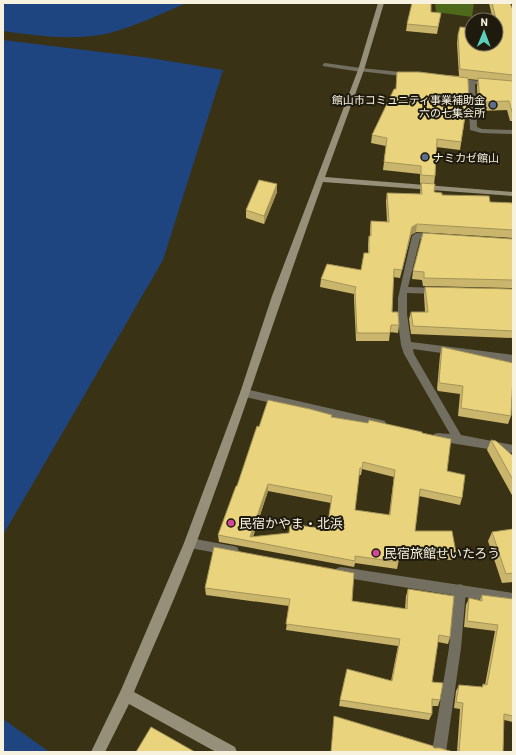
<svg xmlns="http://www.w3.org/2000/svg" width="516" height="755" viewBox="0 0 516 755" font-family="Barlow,'Noto Sans JP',sans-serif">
	<rect width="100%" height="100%" fill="#3a3214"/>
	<!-- forest -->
	<path fill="#4e691a" d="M435,3H474L472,17L436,12Z"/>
	<!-- water -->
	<path fill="#1f4581" d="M6,3H187C162,13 136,26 110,33C75,41 38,36 3,31V7Z
		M3,40L150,58L223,70L163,260L3,535Z
		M3,719L48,751L49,752H3Z"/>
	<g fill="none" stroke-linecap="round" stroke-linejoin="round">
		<!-- lane -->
		<path fill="#726f61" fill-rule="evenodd" d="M325,63L361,68L364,70L361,72L323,66V64Z
			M460,584L464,586L466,590L461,648L446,752H432L449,648L454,590L456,586Z"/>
		<!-- street -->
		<path fill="#726f61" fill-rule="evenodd" d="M361,68L410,73L413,75L410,77L359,71V69Z
			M455,78L513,85V89L475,84L477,127L482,129L513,130V134L481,133L470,130L468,84L453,81L452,80Z
			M416,233L434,234L438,237L434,240L420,239L408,287L438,288L443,291L438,294L407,293V314L411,342L513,355V363L413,349L414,354L461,435L513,445V453L438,441L434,440L433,437L434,434L438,433L450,434L404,354L401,345L398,322V298L412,236Z
			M245,389L381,420L385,421L386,424L385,427L381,428L241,396L240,393L241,390Z
			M190,538L233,546L237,547L239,551L237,555L233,556L190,548L186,547L184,543L186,539Z
			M341,567L513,593V605L341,577L337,576L335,572L337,568Z"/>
		<!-- secondary -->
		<path fill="#96907a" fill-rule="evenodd" d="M378,3H384L364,70L325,177L513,192V196L323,182C280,301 241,422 197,541C178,592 155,642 134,692L235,747L237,752H216L129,704L105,752H91L121,690L184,543L240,393L272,296L358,70Z"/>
	</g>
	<!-- wall -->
	<path fill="#c9b56c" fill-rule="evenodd" d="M489,3H510L512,8H513V121H510L507,110L478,111L477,87L478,80L468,79L469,103L468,111H466L460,150L436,147L435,176L434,184V192L442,195L490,202L513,203V238L416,232L411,235L400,278L393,277L392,312L399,325L398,333L390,332L389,341H356L354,299V294L320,287L321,279L361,270L368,253V244L369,236H370V229L371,221L387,222L386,201L387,193L420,194L421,183H420V174L383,170L386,146L371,143L372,135L396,89L397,72L459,76L457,43L458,35L496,44V20H493Z
		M431,12L441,13L437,34L406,31L407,24Z
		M277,184V192L264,224L246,218V210Z
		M513,239V288L423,286L422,280L412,279L413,271Z
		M425,287L513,289V338L411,334L409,319L411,312H425L424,295Z
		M442,347L511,416L508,424L458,416L460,394L438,391L437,389L440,355Z
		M332,415V417L422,433L447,471L462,498L460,505L419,496L415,531L456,553L454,560L399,559L397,569L355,563L354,567L219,542L218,535L237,486L259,427ZM362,469L394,477L389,515L355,510L359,475H361ZM268,491L331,503L327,529L253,537Z
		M491,440L513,456V497L487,450Z
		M513,529V582L502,583L488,541L492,532Z
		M205,588L352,601L405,609L406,596L408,589L450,637L448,644L438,642L432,682L440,700L438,706H432V714L429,720L339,706L340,700L391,681L398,646L286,630L289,606L206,595Z
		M482,595L513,599V722L504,720L503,752H457L460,709L454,708L456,691L459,685L482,687L483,684L485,685L495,631L464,627L466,605L469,598L480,600Z"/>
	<!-- shaded-wall -->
	<path fill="#a49458" d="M277,184V192L264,224V216Z
		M417,224L416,232L411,235L400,278L402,270L412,227Z
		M268,484V491L251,541L250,537Z"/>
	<!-- building -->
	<path fill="#ead37d" stroke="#a49458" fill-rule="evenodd" d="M412,3H431V12L441,13L438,27L407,24Z
		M492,3H510L512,8H513V75L460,69L458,35L460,27L472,28V44H496V31H499Z
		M397,72H419L468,78L469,103H467L461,142L437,139L435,176L421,175V166L384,162L387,138L372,135L394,89H396Z
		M478,78L513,81V112H512L509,101L480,102Z
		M259,180L277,184L264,216L246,210Z
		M421,183L435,184L434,192L442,193V195L489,196L490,202L513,203V230L417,224L412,227L402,270L394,269L392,312H398L399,325H391L390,333H357L355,291L356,287L321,279L327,264L361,270L364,253H369V236H371V221L389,222L387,193L422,194Z
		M423,233L513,239V280L424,278V272L413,271Z
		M425,287L513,289V331L413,326L411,312H428Z
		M442,347L513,363V375L511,416L461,408L463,386L440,383L439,381Z
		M268,400L310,409L332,415L331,417L368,423L369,420L422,432V433L451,439L447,471L465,475L462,498L420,489L415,531H452L456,553L399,552L398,562L355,556V561L218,535L236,486H237L257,426L259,427ZM363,462L395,470L390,515L355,510L360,468H362ZM268,484L332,496L327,529L290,524L289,533L250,537Z
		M491,440L496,441L513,456V480Z
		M513,529V573L506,574L492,532Z
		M214,547L354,573L352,601L407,609L408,589L454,596L450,637L439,635L432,682L443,683L440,700L432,699V714L340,700L347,669L392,681L400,639L286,624L290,599L205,588Z
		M482,595L513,599V716L504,714L503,752H459L463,703L456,702L459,685L483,687V684L487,685L498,625L467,621L469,598L482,601Z
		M334,716L433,746L434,748H440L453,752H331Z
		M151,727L195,752H136Z"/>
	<!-- markers -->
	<g fill="#5c6f8a" stroke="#1e1a0d" stroke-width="1.5">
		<circle cx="493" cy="105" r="4"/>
		<circle cx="425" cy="157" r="4"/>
	</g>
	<g fill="#d1479c" stroke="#1e1a0d" stroke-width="1.5">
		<circle cx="231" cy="523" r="4"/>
		<circle cx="376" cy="553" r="4"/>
	</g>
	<g text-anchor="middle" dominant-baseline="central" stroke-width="4" stroke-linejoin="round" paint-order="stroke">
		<!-- far-poi labels -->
		<g font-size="11" fill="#f7f2e0" stroke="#1e1a0d" text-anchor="end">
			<text x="485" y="99">館山市コミュニティ事業補助金<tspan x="485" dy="13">六の七集会所</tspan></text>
			<text x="433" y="157" text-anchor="start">ナミカゼ館山</text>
		</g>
		<!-- poi labels -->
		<g font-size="13" fill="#f7f2e0" stroke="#1e1a0d" text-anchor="start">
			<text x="239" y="523">民宿かやま・北浜</text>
			<text x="384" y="553">民宿旅館せいたろう</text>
		</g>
	</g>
	<!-- border -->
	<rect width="516" height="755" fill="none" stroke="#f7f2e0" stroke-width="8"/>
	<!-- north arrow -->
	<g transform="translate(484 32) rotate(1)"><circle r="19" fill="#1e1a0d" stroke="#757061"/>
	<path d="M0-3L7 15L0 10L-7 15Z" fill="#5ccebb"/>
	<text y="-6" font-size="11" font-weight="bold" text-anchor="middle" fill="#f7f2e0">N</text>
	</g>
</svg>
